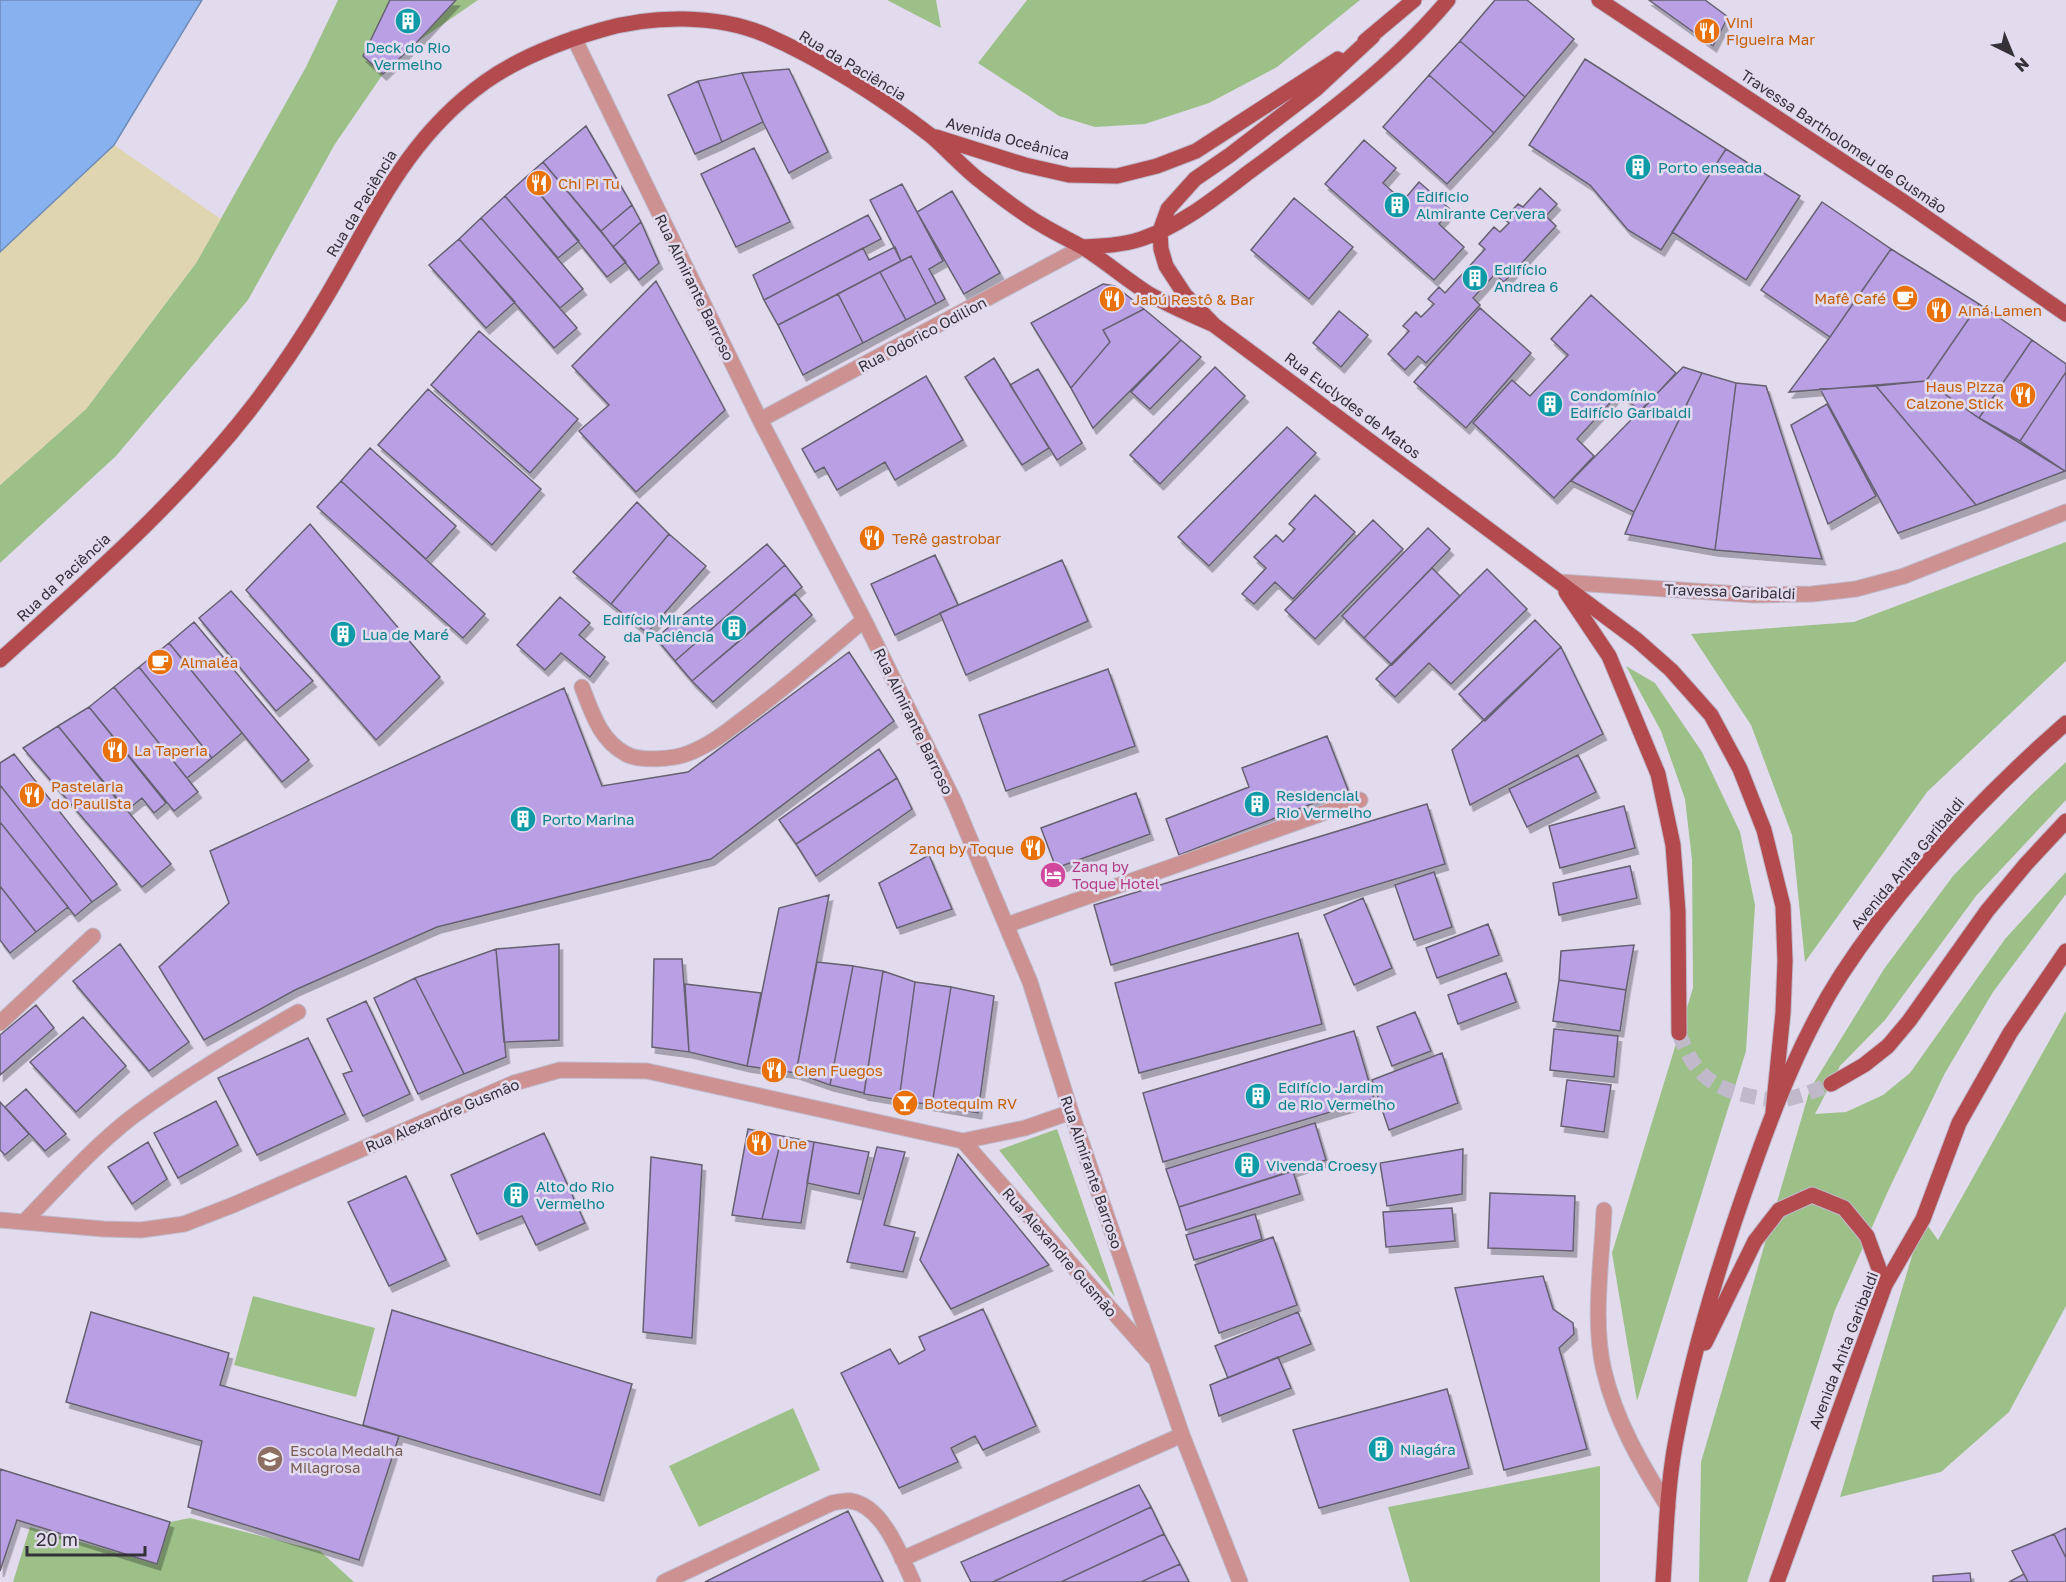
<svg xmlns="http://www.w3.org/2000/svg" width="2066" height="1582" viewBox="0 0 2066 1582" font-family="'Golos Text',sans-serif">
	<defs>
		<filter id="shadow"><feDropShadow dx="3.5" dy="6" stdDeviation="0" flood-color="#0004"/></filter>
	</defs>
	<rect width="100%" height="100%" fill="#e2dbee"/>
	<!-- green -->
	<path fill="#9dc089" d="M338,0H390L363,56L383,74L335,144L248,300L116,456L0,563V485L86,409L196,263L306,67Z
		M456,0H478L417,42Z
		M887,0H936L941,28Z
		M1027,0H1360L1277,67L1209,103L1145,124L1095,127L1059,116L978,63Z
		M2066,542V661L1927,792L1805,962L1792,835L1751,725L1691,634L1854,622Z
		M1626,666L1655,683L1702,752L1740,832L1755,905L1746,1051L1637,1401L1612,1253L1693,988L1692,860L1685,799L1661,731Z
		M2066,762V800L1976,896L1885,1020L1840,1066L1815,1114L1846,1112L1883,1095L1910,1073L2005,939L2066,872V894L1993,992L1945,1073L1889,1189L1835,1310L1747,1582H1699L1701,1462L1810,1089L1884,969L1953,876L2030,796Z
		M2066,1011V1306L2009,1412L1941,1472L1840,1497L1923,1219L1938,1240Z
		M1057,1129L1115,1297L999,1150Z
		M253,1296L375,1328L356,1397L234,1365Z
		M793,1408L820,1470L699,1527L669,1466Z
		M1600,1466V1582H1410L1388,1507Z
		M190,1518L320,1551L354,1582H13L30,1527L156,1564L170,1522Z"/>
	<!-- sand -->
	<path fill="#dfd5b1" d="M114,145L221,219L196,263L86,409L0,485V252Z"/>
	<!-- water -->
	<path fill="#88b2ef" stroke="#6f8bb8" stroke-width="1.5" d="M0,0H202L114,145L0,252Z"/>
	<!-- building -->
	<path fill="#b9a0e4" stroke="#666171" stroke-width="1.5" filter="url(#shadow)" d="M390,0H456L417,42L383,74L363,56Z
		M1495,0H1527L1574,39L1525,97L1460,41Z
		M1649,0H1705L1728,17L1713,46Z
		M1460,41L1525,97L1494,133L1429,75Z
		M1585,59L1726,149L1661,250L1628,230L1590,185L1529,145Z
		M789,69L828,152L789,173L763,122L742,73Z
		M742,73L763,122L722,142L698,81Z
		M1429,75L1494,133L1447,184L1383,127Z
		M698,81L722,142L695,154L668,95Z
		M586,126L632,205L601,231L543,162Z
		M1364,140L1396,168L1383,183L1403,201L1419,182L1451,210L1439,224L1464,247L1434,280L1325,184Z
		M754,148L790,222L736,247L701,174Z
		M1726,149L1800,196L1746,280L1672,232Z
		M543,162L626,262L607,277L526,177Z
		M526,177L579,241L558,258L505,196Z
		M902,184L943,261L929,269L945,299L936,304L911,256L901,261L870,200Z
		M1540,188L1557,204L1546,216L1556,226L1504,282L1495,274L1473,298L1480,305L1426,363L1418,356L1405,370L1388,354L1409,331L1403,326L1416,312L1421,317L1434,304L1428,299L1439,287L1445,293L1485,249L1479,244L1494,227L1500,232L1509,223L1504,219L1518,204L1523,207Z
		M952,191L1000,273L964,294L917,212Z
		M505,196L583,289L560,308L481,218Z
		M1294,198L1353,247L1309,299L1251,250Z
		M1822,202L1891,249L1830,337L1761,290Z
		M632,205L641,222L613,247L601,231Z
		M868,215L881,239L764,300L753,275Z
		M481,218L577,328L554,348L459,239Z
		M641,222L659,263L639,280L613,247Z
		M459,239L515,302L486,328L429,265Z
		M895,247L901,261L778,325L764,300L863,248L869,260Z
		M1891,249L1979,304L1926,381L1789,392L1830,337Z
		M911,256L936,304L906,320L880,272Z
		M880,272L906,320L863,343L838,294Z
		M656,281L725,410L636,492L579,431L609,405L572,366Z
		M1103,284L1115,286L1144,309L1103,330L1110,342L1071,388L1031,323Z
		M838,294L863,343L803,375L778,325Z
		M1591,295L1676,373L1640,412L1620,392L1577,439L1594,456L1554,498L1473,423L1512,380L1530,396L1568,355L1551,339Z
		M1979,304L2032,340L1979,418L1926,381Z
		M1480,308L1531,353L1466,428L1414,382Z
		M1144,309L1181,340L1093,428L1071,388L1110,342L1103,330Z
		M1339,311L1368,335L1341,367L1313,343Z
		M479,331L578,419L530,473L431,385Z
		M1181,340L1201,357L1150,409L1131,392Z
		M2032,340L2066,364V372L2020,441L1979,418Z
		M994,358L1049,448L1022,465L965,377Z
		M1215,367L1245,396L1160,484L1130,455Z
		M1683,367L1702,373L1634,512L1571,481Z
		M1038,369L1082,443L1057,460L1010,385Z
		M2066,372V470L2065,471L2020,441Z
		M1702,373L1736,383L1715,550L1625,534L1634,512Z
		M926,376L963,440L895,480L885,462L837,490L824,467L815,472L802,449Z
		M1926,381L1979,418L2065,471L1976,505L1876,386Z
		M1736,383L1766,386L1822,559L1715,550Z
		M1876,386L1976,505L1898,533L1820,389Z
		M428,389L541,489L492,545L378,445Z
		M1827,404L1876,496L1828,524L1791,425Z
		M1287,427L1316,453L1209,566L1178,537Z
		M370,448L456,526L426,559L341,481Z
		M341,481L485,614L463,638L317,507Z
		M1315,495L1355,532L1293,599L1275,582L1254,604L1242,594L1266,568L1254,557L1276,535L1283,542L1295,529L1289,524Z
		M637,502L669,534L611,604L573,572Z
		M1373,520L1403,549L1315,639L1285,610Z
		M310,524L440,677L376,740L246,590Z
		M1428,528L1450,549L1364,638L1342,616Z
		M669,534L706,566L647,633L611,604Z
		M767,544L785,565L675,661L656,638Z
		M935,555L958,605L895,635L871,584Z
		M1062,560L1088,621L966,675L940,613Z
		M785,565L802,587L692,681L675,661Z
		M1432,568L1460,596L1392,665L1364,638Z
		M1487,569L1527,609L1451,684L1429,663L1395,697L1376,679Z
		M231,591L313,681L276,711L199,618Z
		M795,594L812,615L713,702L692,681Z
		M560,597L590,623L579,635L605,657L590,677L561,653L545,670L517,645Z
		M1535,620L1561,647L1485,721L1459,694Z
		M194,622L309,760L282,782L169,643Z
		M169,643L242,733L212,758L139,667Z
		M1561,647L1603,734L1470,805L1452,750Z
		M849,652L894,721L711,859L437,927L295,990L204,1040L159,967L229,903L210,851L564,688L602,786L688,772Z
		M139,667L212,758L187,778L114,687Z
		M1108,669L1135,746L1006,791L979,715Z
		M114,687L198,792L174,811L89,707Z
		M89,707L166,803L154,813L142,798L126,811L58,726Z
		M58,726L171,864L142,887L23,748Z
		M1327,736L1348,790L1179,855L1166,819L1249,787L1242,768Z
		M879,749L897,778L796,844L779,820Z
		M14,754L117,884L92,902L0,785V763Z
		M1578,755L1596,792L1527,827L1509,789Z
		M897,778L912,809L816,876L796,844Z
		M0,785L92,902L75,916L0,822Z
		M1136,793L1150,834L1056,868L1041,828Z
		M1427,804L1445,864L1111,965L1094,905Z
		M1624,806L1635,848L1560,868L1549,826Z
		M0,822L68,907L36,932L0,886Z
		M929,855L952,909L897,928L879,883Z
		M1630,866L1637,898L1559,915L1553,883Z
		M1434,872L1452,927L1414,940L1395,885Z
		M0,886L36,932L10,953L0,940Z
		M829,895L796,1073L747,1066L779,908Z
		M1363,898L1392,968L1354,985L1324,915Z
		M1488,924L1499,955L1437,978L1426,948Z
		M1298,933L1322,1024L1139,1073L1115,983Z
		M120,944L189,1042L149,1071L73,981Z
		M559,944V1040L504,1042L496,949Z
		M1634,945L1626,990L1559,980L1561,951Z
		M496,949L506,1057L464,1074L415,978Z
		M654,959H682L689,1052L652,1047Z
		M817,962L853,966L830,1085L796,1073Z
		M853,966L883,971L864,1093L830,1085Z
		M883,971L915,982L899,1100L864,1094Z
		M1506,973L1516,1002L1458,1024L1448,995Z
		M415,978L464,1074L418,1094L374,998Z
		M1559,980L1626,990L1620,1031L1553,1021Z
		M915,982L951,987L932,1105L899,1100Z
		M685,984L761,993L747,1066L689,1052Z
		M951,987L994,996L978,1113L932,1105Z
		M366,1001L410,1094L363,1116L343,1074L352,1071L327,1019Z
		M36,1005L54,1028L0,1075V1035Z
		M1415,1012L1431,1051L1392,1066L1377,1027Z
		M83,1017L126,1066L76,1112L30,1062Z
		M1554,1029L1618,1036L1614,1077L1550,1070Z
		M1354,1031L1374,1099L1163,1162L1143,1093Z
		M308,1038L345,1114L257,1155L218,1078Z
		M1442,1053L1458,1103L1389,1130L1372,1080Z
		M1567,1080L1611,1085L1604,1132L1561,1126Z
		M26,1089L66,1134L45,1151L5,1107Z
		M216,1101L238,1145L178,1178L154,1133Z
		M0,1102L29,1134L5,1155L0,1150Z
		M1315,1123L1326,1160L1179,1207L1166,1169Z
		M748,1129L782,1136L762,1219L732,1215Z
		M544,1133L585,1223L536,1245L522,1216L477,1234L451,1175Z
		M782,1136L814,1142L801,1223L762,1219Z
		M148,1142L167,1179L132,1204L108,1167Z
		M814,1142L869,1152L859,1194L807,1183Z
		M877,1147L905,1152L884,1225L915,1232L903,1272L847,1262Z
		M1463,1149L1462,1194L1387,1206L1380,1163Z
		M958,1154L1049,1265L951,1309L920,1260Z
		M651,1157L702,1165L692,1338L643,1332Z
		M1293,1171L1300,1194L1186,1230L1179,1207Z
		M406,1176L446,1260L389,1286L348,1202Z
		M1490,1193L1575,1196L1573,1251L1488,1248Z
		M1452,1208L1455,1241L1386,1247L1383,1212Z
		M1255,1214L1262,1239L1194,1260L1186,1235Z
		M1273,1237L1297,1305L1219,1333L1195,1265Z
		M1543,1276L1553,1309L1573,1323L1574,1334L1559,1348L1587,1449L1504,1470L1455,1288Z
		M983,1309L1036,1426L983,1450L975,1436L951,1448L958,1462L899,1488L841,1373L890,1349L899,1364L925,1350L919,1337Z
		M392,1310L632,1384L600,1495L363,1425Z
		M91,1312L229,1353L220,1385L399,1436L359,1560L188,1507L202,1441L66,1402Z
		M1298,1312L1311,1344L1228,1378L1215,1346Z
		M1278,1357L1291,1388L1219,1416L1210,1385Z
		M1447,1389L1469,1468L1319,1508L1293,1430Z
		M0,1469L170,1522L157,1564L17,1520L0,1571Z
		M1139,1485L1151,1507L993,1582H971L961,1562Z
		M1151,1507L1164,1534L1061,1582H993Z
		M848,1511L883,1582H705Z
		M2066,1528V1558L2054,1534Z
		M1164,1534L1180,1564L1141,1582H1061Z
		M2054,1534L2066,1558V1582H2028L2012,1551Z
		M1180,1564L1189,1582H1141Z
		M1970,1573L1971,1582H1933V1576Z
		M2024,1574L2028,1582H2009Z"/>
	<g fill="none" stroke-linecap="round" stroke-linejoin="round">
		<!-- major-tunnel -->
		<path stroke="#bfb9ca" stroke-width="15" stroke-dasharray="15 8" stroke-linecap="butt" d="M1679,1033C1693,1072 1710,1088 1750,1096C1761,1099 1776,1101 1787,1099C1802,1096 1816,1090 1831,1084"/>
		<defs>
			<path id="minor" d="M574,38L760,420L864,620L954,801L1030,982L1071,1112L1182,1435L1240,1582
				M760,420L1083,247
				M1560,582L1754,595L1812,594L1856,589L1904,576L2066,512
				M582,687C592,713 600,740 626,754C640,762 675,759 689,753C710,745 729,730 747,716C788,686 826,652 864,620
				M1007,925L1360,800
				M0,1023L93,936
				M963,1141L1025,1128L1071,1112
				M1604,1210C1602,1261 1592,1321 1604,1371C1616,1421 1641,1464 1668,1507
				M0,1220L104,1229L141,1230L184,1224L233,1205L514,1083L560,1070L647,1071L963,1141L1152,1356
				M24,1222C59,1186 92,1148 132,1117C185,1077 241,1045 298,1012
				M902,1559L1182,1435
				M664,1582L832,1503C838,1502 845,1500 851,1501C883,1506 901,1556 913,1582"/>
			<path id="major" d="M1599,0L1901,200L2066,314
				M1373,36L1316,89L1230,155L1195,179L1168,209L1160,231L1161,249L1166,266L1185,295L1214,325L1637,640L1671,670L1711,715L1740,769L1764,830L1783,906L1785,961L1783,1013L1773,1112
				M1365,41L1414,0
				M936,137L1025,165L1069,175L1117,176L1157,166L1196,151L1338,59
				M1083,247C1103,246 1123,245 1141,239C1181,226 1216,197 1249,172C1317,122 1394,65 1448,0
				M1566,592L1609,656L1658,774L1673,845L1678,912L1679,1033
				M0,660C87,581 176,504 249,411C277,375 302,338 325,299C374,217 404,140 485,82C517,59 563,41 601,30C651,15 717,14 766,35C821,59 882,98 930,135C948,150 964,169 983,183C1002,198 1021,213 1042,225C1055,233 1070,240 1084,248C1106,262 1127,280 1149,294C1170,306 1192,315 1214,325
				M1831,1084L1864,1065L1888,1046L1909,1021L1987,911L2026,864L2066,821
				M1705,1343L1755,1241L1779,1210L1812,1195L1844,1208L1867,1236L1885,1285
				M1663,1582C1666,1536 1667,1490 1675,1445C1692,1352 1720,1260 1752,1171C1776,1103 1802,1036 1841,975C1903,880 1981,798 2066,723
				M1777,1582L1885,1285L1923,1219L1959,1123L2010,1033L2066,951"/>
		</defs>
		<!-- minor casing -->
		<use href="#minor" stroke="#bfb9ca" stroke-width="17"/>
		<!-- major casing -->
		<use href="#major" stroke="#bfb9ca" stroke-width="17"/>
		<!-- minor -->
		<use href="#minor" stroke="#cc9190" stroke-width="15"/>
		<!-- major -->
		<use href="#major" stroke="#b24a4e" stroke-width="15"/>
	</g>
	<!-- icons -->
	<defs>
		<symbol id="building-disc" viewBox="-11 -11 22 22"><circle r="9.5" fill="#0f9aa8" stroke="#e2dbee"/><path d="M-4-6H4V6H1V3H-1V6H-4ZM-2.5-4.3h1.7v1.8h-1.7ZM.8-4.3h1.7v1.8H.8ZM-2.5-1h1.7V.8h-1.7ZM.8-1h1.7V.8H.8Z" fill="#fff"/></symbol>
		<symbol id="restaurant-disc" viewBox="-11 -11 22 22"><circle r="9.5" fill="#e8710a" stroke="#e2dbee"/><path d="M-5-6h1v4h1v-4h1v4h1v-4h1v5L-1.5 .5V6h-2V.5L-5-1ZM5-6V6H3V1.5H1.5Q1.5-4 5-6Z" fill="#fff"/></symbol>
		<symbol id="cafe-disc" viewBox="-11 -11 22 22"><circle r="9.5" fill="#e8710a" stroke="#e2dbee"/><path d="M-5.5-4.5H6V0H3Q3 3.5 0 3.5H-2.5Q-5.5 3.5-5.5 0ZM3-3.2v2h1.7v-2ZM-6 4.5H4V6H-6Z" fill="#fff"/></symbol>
		<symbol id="hotel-disc" viewBox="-11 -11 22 22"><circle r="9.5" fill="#d1479c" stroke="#e2dbee"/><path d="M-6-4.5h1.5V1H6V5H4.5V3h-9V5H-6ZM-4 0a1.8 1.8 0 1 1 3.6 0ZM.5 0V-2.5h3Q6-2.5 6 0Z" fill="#fff"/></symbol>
		<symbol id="bar-disc" viewBox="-11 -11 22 22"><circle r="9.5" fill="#e8710a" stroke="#e2dbee"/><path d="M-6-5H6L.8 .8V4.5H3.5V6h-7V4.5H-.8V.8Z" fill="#fff"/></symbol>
		<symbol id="school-disc" viewBox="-11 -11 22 22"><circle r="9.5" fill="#8d6e63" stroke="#e2dbee"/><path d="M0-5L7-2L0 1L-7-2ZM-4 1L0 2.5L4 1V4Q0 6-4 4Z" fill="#fff"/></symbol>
	</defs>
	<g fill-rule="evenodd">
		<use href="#building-disc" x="393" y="6" width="30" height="30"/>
		<use href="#restaurant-disc" x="1692" y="16" width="30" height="30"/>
		<use href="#building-disc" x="1623" y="152" width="30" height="30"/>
		<use href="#restaurant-disc" x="524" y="168" width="30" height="30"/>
		<use href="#building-disc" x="1382" y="190" width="30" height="30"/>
		<use href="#building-disc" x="1460" y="263" width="30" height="30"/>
		<use href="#cafe-disc" x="1890" y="283" width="30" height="30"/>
		<use href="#restaurant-disc" x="1097" y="284" width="30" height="30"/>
		<use href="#restaurant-disc" x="1924" y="295" width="30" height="30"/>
		<use href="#restaurant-disc" x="2008" y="380" width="30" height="30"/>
		<use href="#building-disc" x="1535" y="389" width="30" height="30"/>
		<use href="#restaurant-disc" x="857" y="523" width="30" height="30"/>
		<use href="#building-disc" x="719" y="613" width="30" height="30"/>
		<use href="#building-disc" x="328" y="619" width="30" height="30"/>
		<use href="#cafe-disc" x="145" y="647" width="30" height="30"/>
		<use href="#restaurant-disc" x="100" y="735" width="30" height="30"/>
		<use href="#restaurant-disc" x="17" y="780" width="30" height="30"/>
		<use href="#building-disc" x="1242" y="789" width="30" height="30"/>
		<use href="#building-disc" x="508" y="804" width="30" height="30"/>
		<use href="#restaurant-disc" x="1018" y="833" width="30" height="30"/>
		<use href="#hotel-disc" x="1038" y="860" width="30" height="30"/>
		<use href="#restaurant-disc" x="759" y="1055" width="30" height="30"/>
		<use href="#building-disc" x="1243" y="1081" width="30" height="30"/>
		<use href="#bar-disc" x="890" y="1088" width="30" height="30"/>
		<use href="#restaurant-disc" x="744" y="1128" width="30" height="30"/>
		<use href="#building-disc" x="1232" y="1150" width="30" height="30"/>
		<use href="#building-disc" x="501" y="1180" width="30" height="30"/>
		<use href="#building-disc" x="1366" y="1434" width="30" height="30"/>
		<use href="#school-disc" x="255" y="1444" width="30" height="30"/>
	</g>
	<g text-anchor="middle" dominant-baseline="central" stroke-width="5" stroke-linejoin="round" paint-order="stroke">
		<!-- food labels -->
		<g font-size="15" fill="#c56008" stroke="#e2dbee" text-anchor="start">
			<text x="1726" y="22">Vini<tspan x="1726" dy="17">Figueira Mar</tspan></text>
			<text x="558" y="183">Chi Pi Tu</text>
			<text x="1886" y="298" text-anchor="end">Mafê Café</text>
			<text x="1132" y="299">Jabú Restô &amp; Bar</text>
			<text x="1958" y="310">Ainá Lamen</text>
			<text x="2004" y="386" text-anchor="end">Haus Pizza<tspan x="2004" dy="17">Calzone Stick</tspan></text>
			<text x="892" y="538">TeRê gastrobar</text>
			<text x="180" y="662">Almaléa</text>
			<text x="134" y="750">La Taperia</text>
			<text x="51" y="786">Pastelaria<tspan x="51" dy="17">do Paulista</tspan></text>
			<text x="1014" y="848" text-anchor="end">Zanq by Toque</text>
			<text x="794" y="1070">Cien Fuegos</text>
			<text x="924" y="1103">Botequim RV</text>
			<text x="778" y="1143">Une</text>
		</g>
		<!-- culture labels -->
		<g font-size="15" fill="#0d838f" stroke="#e2dbee" text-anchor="start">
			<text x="408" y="47" text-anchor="middle">Deck do Rio<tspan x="408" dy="17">Vermelho</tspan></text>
			<text x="1658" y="167">Porto enseada</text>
			<text x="1416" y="196">Edificio<tspan x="1416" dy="17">Almirante Cervera</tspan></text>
			<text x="1494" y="269">Edifício<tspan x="1494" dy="17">Andrea 6</tspan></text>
			<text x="1570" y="395">Condomínio<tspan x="1570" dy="17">Edifício Garibaldi</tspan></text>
			<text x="714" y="619" text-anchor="end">Edifício Mirante<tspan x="714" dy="17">da Paciência</tspan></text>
			<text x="362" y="634">Lua de Maré</text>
			<text x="1276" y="795">Residencial<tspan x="1276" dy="17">Rio Vermelho</tspan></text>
			<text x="542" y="819">Porto Marina</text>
			<text x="1278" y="1087">Edifício Jardim<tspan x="1278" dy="17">de Rio Vermelho</tspan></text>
			<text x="1266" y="1165">Vivenda Croesy</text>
			<text x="536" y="1186">Alto do Rio<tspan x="536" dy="17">Vermelho</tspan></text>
			<text x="1400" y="1449">Niagára</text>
		</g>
		<!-- street labels -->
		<g font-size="15" fill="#343139" stroke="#e2dbee">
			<text transform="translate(853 65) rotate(31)">Rua da Paciência</text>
			<text transform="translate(1008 138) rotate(15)">Avenida Oceânica</text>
			<text transform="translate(1844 141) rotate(34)">Travessa Bartholomeu de Gusmão</text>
			<text transform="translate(361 203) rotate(-59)">Rua da Paciência</text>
			<text transform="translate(695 287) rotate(64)">Rua Almirante Barroso</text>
			<text transform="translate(922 334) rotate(-28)">Rua Odorico Odilion</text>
			<text transform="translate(1353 405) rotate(37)">Rua Euclydes de Matos</text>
			<text transform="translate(63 577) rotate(-43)">Rua da Paciência</text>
			<text transform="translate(1730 591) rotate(2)">Travessa Garibaldi</text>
			<text transform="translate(914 721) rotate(64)">Rua Almirante Barroso</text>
			<text transform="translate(1907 863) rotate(-50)">Avenida Anita Garibaldi</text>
			<text transform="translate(442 1115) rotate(-23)">Rua Alexandre Gusmão</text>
			<text transform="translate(1092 1172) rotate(71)">Rua Almirante Barroso</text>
			<text transform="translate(1060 1252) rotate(49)">Rua Alexandre Gusmão</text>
			<text transform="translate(1843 1350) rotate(-69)">Avenida Anita Garibaldi</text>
		</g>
		<!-- hotel labels -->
		<g font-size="15" fill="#b23c85" stroke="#e2dbee" text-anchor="start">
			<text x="1072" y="866">Zanq by<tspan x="1072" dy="17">Toque Hotel</tspan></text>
		</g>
		<!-- education labels -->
		<g font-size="15" fill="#785e54" stroke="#e2dbee" text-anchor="start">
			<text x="290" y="1450">Escola Medalha<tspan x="290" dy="17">Milagrosa</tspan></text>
		</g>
	</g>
	<!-- north arrow -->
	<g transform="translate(2012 54) rotate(137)" stroke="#e2dbee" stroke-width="4.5" paint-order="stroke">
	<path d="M0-4.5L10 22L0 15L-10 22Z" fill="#343139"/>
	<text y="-9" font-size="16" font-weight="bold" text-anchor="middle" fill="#343139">N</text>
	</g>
	<!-- scale -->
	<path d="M27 1546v9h118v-9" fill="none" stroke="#343139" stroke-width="3"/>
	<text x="36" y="1546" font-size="18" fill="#343139" stroke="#e2dbee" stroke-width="4.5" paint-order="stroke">20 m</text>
</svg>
